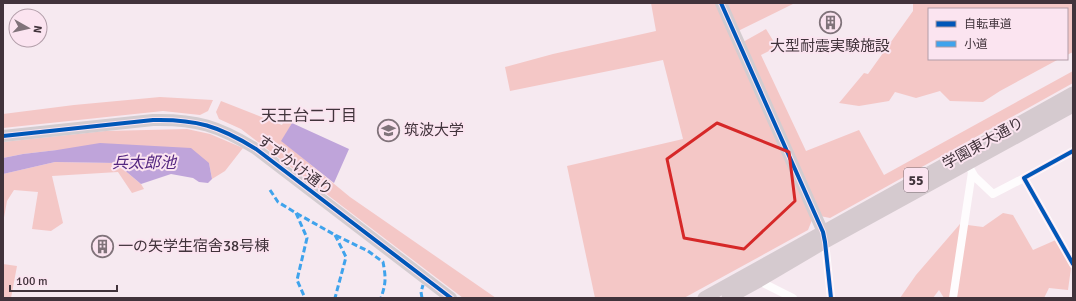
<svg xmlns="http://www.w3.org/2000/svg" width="1076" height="301" viewBox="0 0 1076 301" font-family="Signika,'Noto Sans JP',sans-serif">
	<rect width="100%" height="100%" fill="#f6e9f0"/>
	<!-- green -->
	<path fill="#f4c7c6" d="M651,3H716L812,220L808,230L684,298H595L567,166L683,139L663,60L510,91L505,67L553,54L656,31Z
		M725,3H795L738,31Z
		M913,3H1073V52L1067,55V9H929V59H1059L1000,91L983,102L950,101L940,91L916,98L895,92L889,101L859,106L839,103L864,73L868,74L913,11Z
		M766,29L777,47L761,55L806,151L859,130L884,175L1073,71V83L830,218L820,216L743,42Z
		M160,97L213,100L208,111L200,115L163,111L3,128V114L74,105Z
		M221,101L282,125L284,121L292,123L282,141L350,197L496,298H463L241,129L219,119L216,112Z
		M187,129L210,134L243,148L225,171L212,179L209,163L57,150L23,154L3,158V142L105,131Z
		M55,162L116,163L141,184L144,189L132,193L118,172L52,176L63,223L51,231L32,229L38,192L14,190L7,201L3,223V174Z
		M1003,213L1013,215L1033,250L1058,239L1071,268L1068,290L1049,288L1044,298H944L939,290L933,298H900L916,275L960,224L983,227Z
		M3,264L17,266L11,298H3Z"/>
	<!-- water -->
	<path fill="#bfa4da" d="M292,123L349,149L334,183L281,141Z
		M100,143L191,148L209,163L212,179L208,183L199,182L193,178L171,174L141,184L116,163L55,162L3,174V158L23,154L57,150Z"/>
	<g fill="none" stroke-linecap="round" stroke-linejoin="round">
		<!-- street -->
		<path stroke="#fefcfd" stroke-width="8" d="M1073,151L1024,178L1073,264
			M972,172L975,177L993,194L1024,178
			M825,242L831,298
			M759,281L793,298
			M953,298L972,172L968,164"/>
		<!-- secondary -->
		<path stroke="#d3ccd0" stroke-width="12" d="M721,3L823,232L825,242
			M3,136L153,120C196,119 219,126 256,149L451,298"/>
		<!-- primary -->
		<path stroke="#d5cacf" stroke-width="13" d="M704,298L1073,93
			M728,298L759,281L825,242L1073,106"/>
		<!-- quiet -->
		<path stroke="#3fa3ec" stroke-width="3" stroke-dasharray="6 3" stroke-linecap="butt" d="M270,190L278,202L296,213L335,235L368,251L383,262C386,278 386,283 381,298
			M296,213L307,238L297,280L305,298
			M335,235L346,257L335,298
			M422,298L421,292L423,285"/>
		<defs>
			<path id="cycleway" d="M721,3L823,232L825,242L831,298
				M3,136L153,120C196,119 219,126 256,149L451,298
				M1073,151L1024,178L1073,264"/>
		</defs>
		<!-- cycleway casing -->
		<use href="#cycleway" stroke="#fbe4f0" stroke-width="6"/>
		<!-- cycleway -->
		<use href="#cycleway" stroke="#0057b8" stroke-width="4"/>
	</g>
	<!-- marked area -->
	<path fill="none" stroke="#d62828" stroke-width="3" stroke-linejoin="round" d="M717,123L789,152L795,201L744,249L684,238L667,159Z"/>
	<!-- icons -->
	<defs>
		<symbol id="building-ring" viewBox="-11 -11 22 22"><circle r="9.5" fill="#fbe4f0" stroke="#80737a" stroke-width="1.5"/><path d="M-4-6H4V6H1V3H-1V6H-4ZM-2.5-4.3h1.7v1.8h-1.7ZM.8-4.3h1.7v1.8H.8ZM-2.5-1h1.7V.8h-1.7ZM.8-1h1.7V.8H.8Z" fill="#80737a"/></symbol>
		<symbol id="university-ring" viewBox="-11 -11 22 22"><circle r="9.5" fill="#fbe4f0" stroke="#80737a" stroke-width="1.5"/><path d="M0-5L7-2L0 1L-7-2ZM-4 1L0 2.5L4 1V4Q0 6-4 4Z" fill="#80737a"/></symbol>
	</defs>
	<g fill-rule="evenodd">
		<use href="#building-ring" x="818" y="10" width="25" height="25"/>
		<use href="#university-ring" x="376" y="118" width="25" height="25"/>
		<use href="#building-ring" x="90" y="234" width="25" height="25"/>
	</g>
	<g text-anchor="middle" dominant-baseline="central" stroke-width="4" stroke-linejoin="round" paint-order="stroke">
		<!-- shield labels -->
		<rect fill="#fbe4f0" stroke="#796871" stroke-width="1" x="904" y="168" width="24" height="24" rx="3"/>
		<g font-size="14" font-weight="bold" fill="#41333b">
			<text x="916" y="180">55</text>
		</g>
		<!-- poi labels -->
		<g font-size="15" fill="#41333b" stroke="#fbe4f0" text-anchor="start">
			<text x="830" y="46" text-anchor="middle">大型耐震実験施設</text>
			<text x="404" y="130">筑波大学</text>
			<text x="118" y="246">一の矢学生宿舎38号棟</text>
		</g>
		<!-- street labels -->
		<g font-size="15" fill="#41333b" stroke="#fbe4f0">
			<text transform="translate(983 143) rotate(-29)">学園東大通り</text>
			<text transform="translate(295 165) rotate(37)">すずかけ通り</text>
		</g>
		<!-- neighbourhood labels -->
		<g font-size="16" fill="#41333b" stroke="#fbe4f0">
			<text x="309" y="116">天王台二丁目</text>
		</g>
		<!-- water labels -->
		<g font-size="16" font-style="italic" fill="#542680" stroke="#fbe4f0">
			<text x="144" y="163">兵太郎池</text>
		</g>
	</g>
	<!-- border -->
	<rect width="1076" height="301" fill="none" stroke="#41333b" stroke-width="8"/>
	<!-- legend -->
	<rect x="928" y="8" width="140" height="52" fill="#fbe4f0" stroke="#b19da8"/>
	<rect x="936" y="21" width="20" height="6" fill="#0057b8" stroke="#b19da8"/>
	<text x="964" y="28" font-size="12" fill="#41333b">自転車道</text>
	<rect x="936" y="41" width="20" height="6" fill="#3fa3ec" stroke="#b19da8"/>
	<text x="964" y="48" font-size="12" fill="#41333b">小道</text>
	<!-- north arrow -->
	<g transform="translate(28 28) rotate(98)"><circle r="19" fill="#fbe4f0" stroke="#b19da8"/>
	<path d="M0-3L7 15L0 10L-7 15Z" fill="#80737a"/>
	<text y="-6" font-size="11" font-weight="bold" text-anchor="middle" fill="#41333b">N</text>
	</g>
	<!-- scale -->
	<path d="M10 285v6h107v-6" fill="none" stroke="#41333b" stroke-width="2"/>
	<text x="16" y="285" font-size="12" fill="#41333b" stroke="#fbe4f0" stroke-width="3" paint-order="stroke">100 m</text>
</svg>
